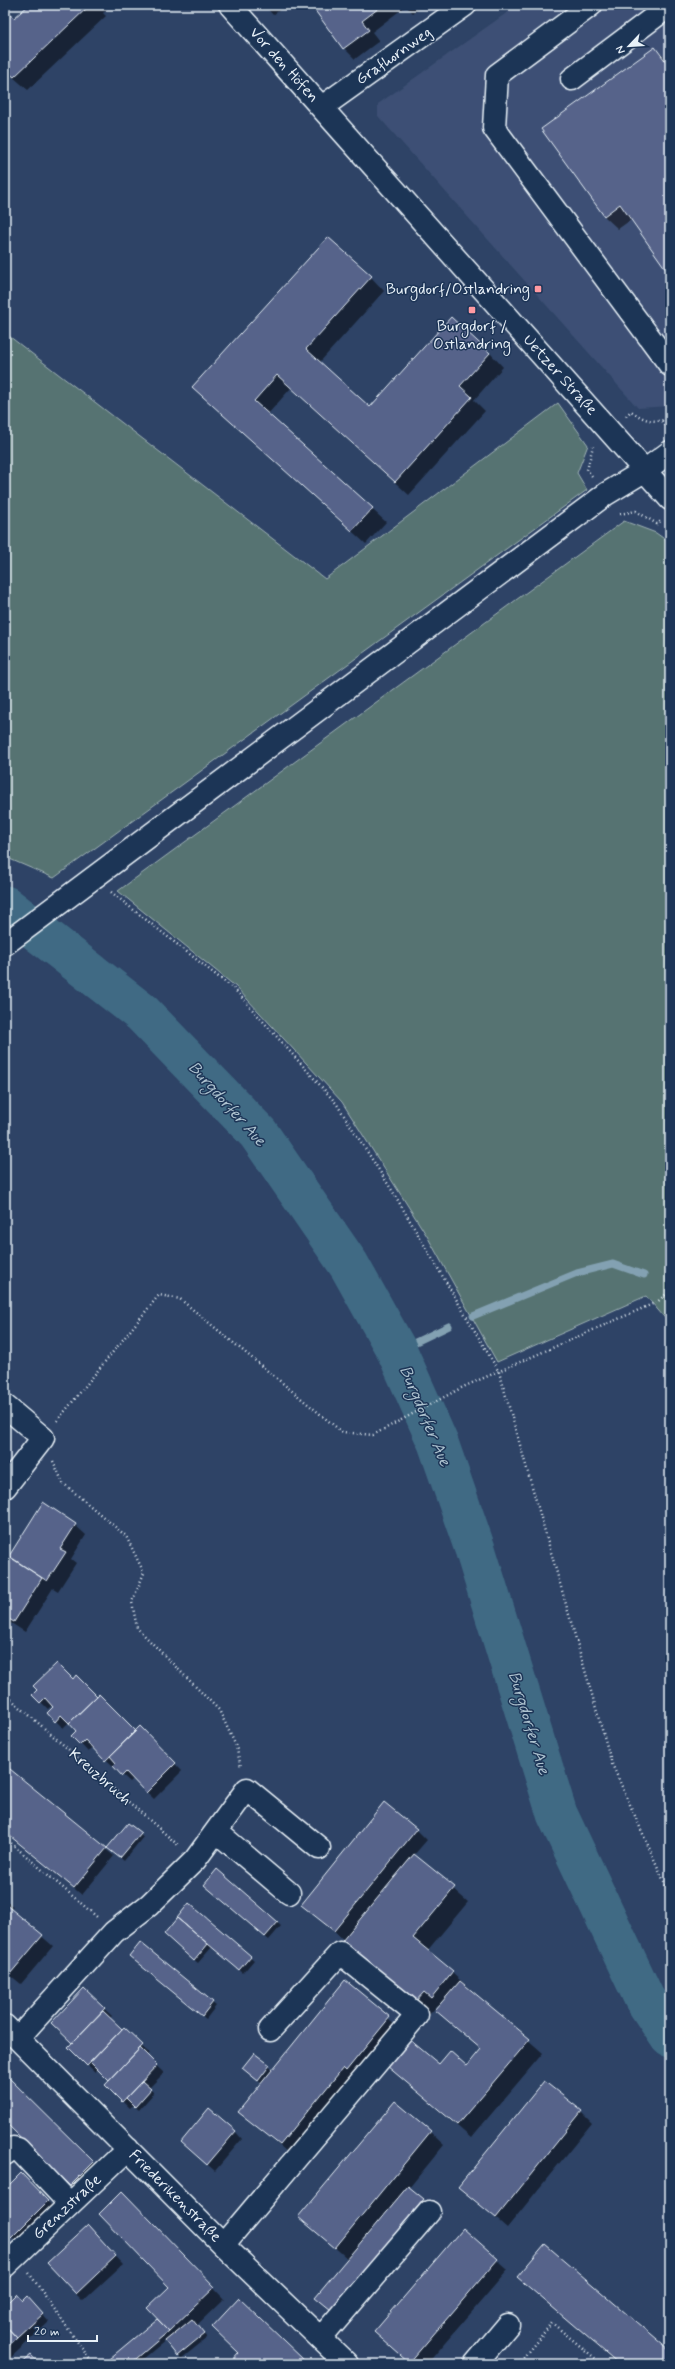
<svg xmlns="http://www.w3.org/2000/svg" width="675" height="2369" viewBox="0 0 675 2369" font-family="Mynerve,sans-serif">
	<rect width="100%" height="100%" fill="#2e4366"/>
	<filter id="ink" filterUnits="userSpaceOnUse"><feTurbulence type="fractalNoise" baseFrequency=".025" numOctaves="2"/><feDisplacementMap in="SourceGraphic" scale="8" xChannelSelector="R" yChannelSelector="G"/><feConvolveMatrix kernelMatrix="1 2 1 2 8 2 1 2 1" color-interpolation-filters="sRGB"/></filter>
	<g filter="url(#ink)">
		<!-- built -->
		<path fill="#3d5074" d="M518,5H670V406L638,408L378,116V104Z"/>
		<!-- green -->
		<path fill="#567372" stroke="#9fb2b5" d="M5,333L325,579L558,403L588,445L577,473L587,490L54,878L5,857Z
			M624,521L656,533L670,543V1324L646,1296L497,1362L427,1236L342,1102L236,987L118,891Z"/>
		<!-- shadow -->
		<path fill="#0007" d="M30,5H112L103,13L106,16L28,90L5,70V12L14,19Z
			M264,5H286L273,15Z
			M313,5H425L413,13L406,6L372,32L379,41L355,59L344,48Z
			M655,48L670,63V273L632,219L618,229L604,216Z
			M371,277L384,291L319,363L370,409L490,353L503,367L474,400L485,411L409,495L291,388L268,414L386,522L366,544L207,400Z
			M44,1504L75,1525L86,1535L71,1559L76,1563L58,1591L53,1588L25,1632L11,1623L5,1633V1555L9,1558Z
			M73,1680L136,1732L140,1728L182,1771L154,1799L133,1779L130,1782L93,1747L88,1752L73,1736L78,1731L69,1722L63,1728L48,1713L54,1707L52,1705L48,1709L34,1695Z
			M5,1766L114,1856L82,1895L5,1832Z
			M416,1829L427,1840L414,1855L468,1902L427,1951L543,2053L471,2138L388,2066L467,2068L482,2050L437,2010L440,2007L438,2005L429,2015L357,1955L344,1940L302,1905Z
			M140,1833L143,1837L124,1861L112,1851Z
			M217,1871L281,1926L269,1940L208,1888Z
			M5,1899L13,1907L10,1909L53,1946L21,1984L5,1971Z
			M189,1905L254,1960L243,1973L212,1947L198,1963L168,1938Z
			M140,1944L216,2006L206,2019L134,1959Z
			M345,1982L403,2032L294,2158L239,2111L262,2084L243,2068L254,2054L273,2070Z
			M84,1990L112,2016L110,2018L149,2053L146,2056L164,2073L149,2088L154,2093L139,2110L133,2105L130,2108L106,2085L110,2081L98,2069L95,2072L77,2055L73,2044Z
			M5,2076L104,2173L81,2196L10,2126L5,2131Z
			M581,2112L592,2123L507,2228L460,2187Z
			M235,2131L242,2139L215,2171L189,2149Z
			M430,2132L444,2145L409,2188L426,2203L335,2312L348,2259L300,2217Z
			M21,2175L55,2209L19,2244L5,2230V2190Z
			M133,2203L224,2299L197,2325L207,2338L181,2359L166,2340L137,2364H104L162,2323L170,2287Z
			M463,2230L508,2270L427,2364H411L386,2342Z
			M95,2234L123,2264L83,2301L76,2294Z
			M519,2277L670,2352V2364H618Z
			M22,2302L34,2305L49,2322L5,2363V2306Z"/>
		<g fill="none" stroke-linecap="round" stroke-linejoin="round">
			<!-- stream -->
			<path stroke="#83a1b2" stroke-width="7" d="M473,1316L577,1273L613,1264L644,1275
				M397,1351L449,1326"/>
			<!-- river -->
			<path stroke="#3f6b84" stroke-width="41" d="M5,906L142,1013L258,1133L349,1265L397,1351L438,1443L475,1549L557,1814L644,1998L670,2037"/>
		</g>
		<!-- building -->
		<path fill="#57638a" stroke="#e8f1f8" d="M29,5H90L14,77L5,70V11L14,18Z
			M311,5H383L362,21L369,30L343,49Z
			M655,47L670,67V275L620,204L604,216L541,129Z
			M328,237L372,276L306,349L370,407L451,317L490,353L460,386L472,397L395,482L277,375L254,401L373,508L352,531L192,387Z
			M43,1502L76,1524L60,1549L66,1552L47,1581L9,1556Z
			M5,1554L42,1578L14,1622L5,1617Z
			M57,1663L73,1679L76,1675L97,1696L69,1723L61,1715L55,1722L47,1713L53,1707L45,1698L40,1703L32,1695L37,1690L33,1686Z
			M99,1694L136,1731L105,1761L85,1740L80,1745L71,1736L76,1731L69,1723Z
			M140,1726L176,1763L146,1793L126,1772L122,1776L113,1766L116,1763L110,1756Z
			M5,1765L107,1848L74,1888L5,1832Z
			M384,1802L417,1829L334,1931L301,1905Z
			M128,1823L141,1833L120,1858L107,1848Z
			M414,1854L455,1887L413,1938L453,1971L431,1998L424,1992L415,2002L342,1941Z
			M217,1869L278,1922L265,1937L204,1885Z
			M189,1903L251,1956L239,1970L177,1918Z
			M5,1904L43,1935L10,1974L5,1970Z
			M177,1918L208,1944L194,1961L164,1934Z
			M140,1942L213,2002L202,2016L129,1956Z
			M345,1980L390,2017L346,2071L343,2068L280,2145L238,2112Z
			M460,1981L530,2039L457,2125L387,2066L409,2039L439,2064L450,2051L467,2066L481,2049L435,2010Z
			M84,1988L105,2008L72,2043L51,2023Z
			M103,2011L122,2029L87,2066L68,2047Z
			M124,2027L143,2045L109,2081L90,2062Z
			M140,2048L157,2065L122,2102L105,2085Z
			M254,2053L270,2065L258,2081L242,2068Z
			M5,2074L94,2162L70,2186L5,2122Z
			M142,2081L151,2089L135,2107L126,2098Z
			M544,2081L582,2111L496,2218L458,2187Z
			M395,2101L431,2131L335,2248L298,2217Z
			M209,2108L236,2131L207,2165L181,2142Z
			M21,2173L48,2201L11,2238L5,2232V2189Z
			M408,2186L424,2199L331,2310L315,2297Z
			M122,2191L215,2287L169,2331L147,2308L169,2287L99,2214Z
			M88,2225L116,2256L76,2294L47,2263Z
			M463,2228L498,2259L409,2363L374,2332Z
			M545,2244L670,2351V2357L664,2364H619L517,2277Z
			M16,2294L22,2301L27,2296L43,2314L17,2338L5,2325V2305Z
			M239,2298L305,2361L303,2364H229L239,2353L212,2327Z
			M157,2319L169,2331L130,2364H103Z
			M192,2319L204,2334L177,2356L165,2341Z
			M5,2325L17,2338L5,2349Z
			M31,2355L39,2364H20Z"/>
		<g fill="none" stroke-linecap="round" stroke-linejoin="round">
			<defs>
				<path id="minor" d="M230,5L670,499
					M591,5L497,75L494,128L670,365
					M572,79L669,6L670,8
					M322,107L465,5
					M5,944L606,494L644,471L670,452
					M5,1406L43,1438L5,1487
					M217,1832L289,1893
					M5,2026L223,2245L347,2364
					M18,2038L114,1932L149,1905L195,1860L247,1789L319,1848
					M5,2154L13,2148L18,2149L70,2204
					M223,2245L417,2015L340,1953L270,2030
					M5,2266L128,2149
					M321,2338L429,2212
					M475,2364L508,2325"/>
			</defs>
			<!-- minor casing -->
			<use href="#minor" stroke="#e8f1f8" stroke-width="25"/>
			<!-- path -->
			<path stroke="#e8f1f8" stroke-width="2.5" stroke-dasharray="1 3" stroke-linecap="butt" d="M626,416L631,411C644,420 654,424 670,418
				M662,421L669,430
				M592,476L587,470L593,446
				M620,514L636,511L657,524L662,520
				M111,892L235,990L336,1103L393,1192L499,1372L612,1764L670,1895
				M57,1421L159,1295L180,1299L342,1432L373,1435L463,1387L657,1302L670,1291
				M53,1461L63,1483L126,1536L144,1573L132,1602L137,1628L219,1710L236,1746L241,1767
				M5,1694L178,1845
				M5,1838L97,1917
				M29,2273L93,2364
				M518,2364L552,2323L602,2364"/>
			<!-- minor -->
			<use href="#minor" stroke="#1d3557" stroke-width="22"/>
		</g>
	</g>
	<!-- markers -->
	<g fill="#ff9aa2" stroke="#1d3557" stroke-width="1.5">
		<rect x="534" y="285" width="8" height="8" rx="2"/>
		<rect x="468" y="306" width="8" height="8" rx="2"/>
	</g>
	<g text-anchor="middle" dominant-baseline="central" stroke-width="3" stroke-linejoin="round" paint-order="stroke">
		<!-- street labels -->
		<g font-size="16" fill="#e8f1f8" stroke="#1d3557">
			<text transform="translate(394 56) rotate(-35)">Grafhornweg</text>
			<text transform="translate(284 65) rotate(48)">Vor den Höfen</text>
			<text transform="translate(560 375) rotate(48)">Uetzer Straße</text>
			<text transform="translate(100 1777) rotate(41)">Kreuzbruch</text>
			<text transform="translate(175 2196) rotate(45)">Friederikenstraße</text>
			<text transform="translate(67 2207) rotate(-43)">Grenzstraße</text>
		</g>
		<!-- poi labels -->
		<g font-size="16" fill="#e8f1f8" stroke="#1d3557" text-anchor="end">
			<text x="530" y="289">Burgdorf/Ostlandring</text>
			<text x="472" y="326" text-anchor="middle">Burgdorf /<tspan x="472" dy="18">Ostlandring</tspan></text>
		</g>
		<!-- water labels -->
		<g font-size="17" font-style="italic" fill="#adc2cf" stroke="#1d3557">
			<text transform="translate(227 1104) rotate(48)">Burgdorfer Aue</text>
			<text transform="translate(425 1416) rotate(67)">Burgdorfer Aue</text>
			<text transform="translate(529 1723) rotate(73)">Burgdorfer Aue</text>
		</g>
	</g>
	<!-- margin -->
	<rect width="675" height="2369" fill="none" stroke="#1d3557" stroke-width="20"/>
	<rect x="10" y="10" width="655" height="2349" fill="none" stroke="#e8f1f8" stroke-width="1.5" filter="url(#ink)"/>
	<!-- north arrow -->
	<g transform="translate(629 46) rotate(245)" stroke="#1d3557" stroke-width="3" paint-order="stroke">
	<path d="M0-3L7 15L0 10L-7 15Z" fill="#e8f1f8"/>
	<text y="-6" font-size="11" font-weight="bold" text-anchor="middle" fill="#e8f1f8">N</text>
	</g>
	<!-- scale -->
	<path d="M28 2335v6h69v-6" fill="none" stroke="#e8f1f8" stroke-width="2"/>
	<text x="34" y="2335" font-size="12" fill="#e8f1f8" stroke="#1d3557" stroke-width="3" paint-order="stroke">20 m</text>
</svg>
